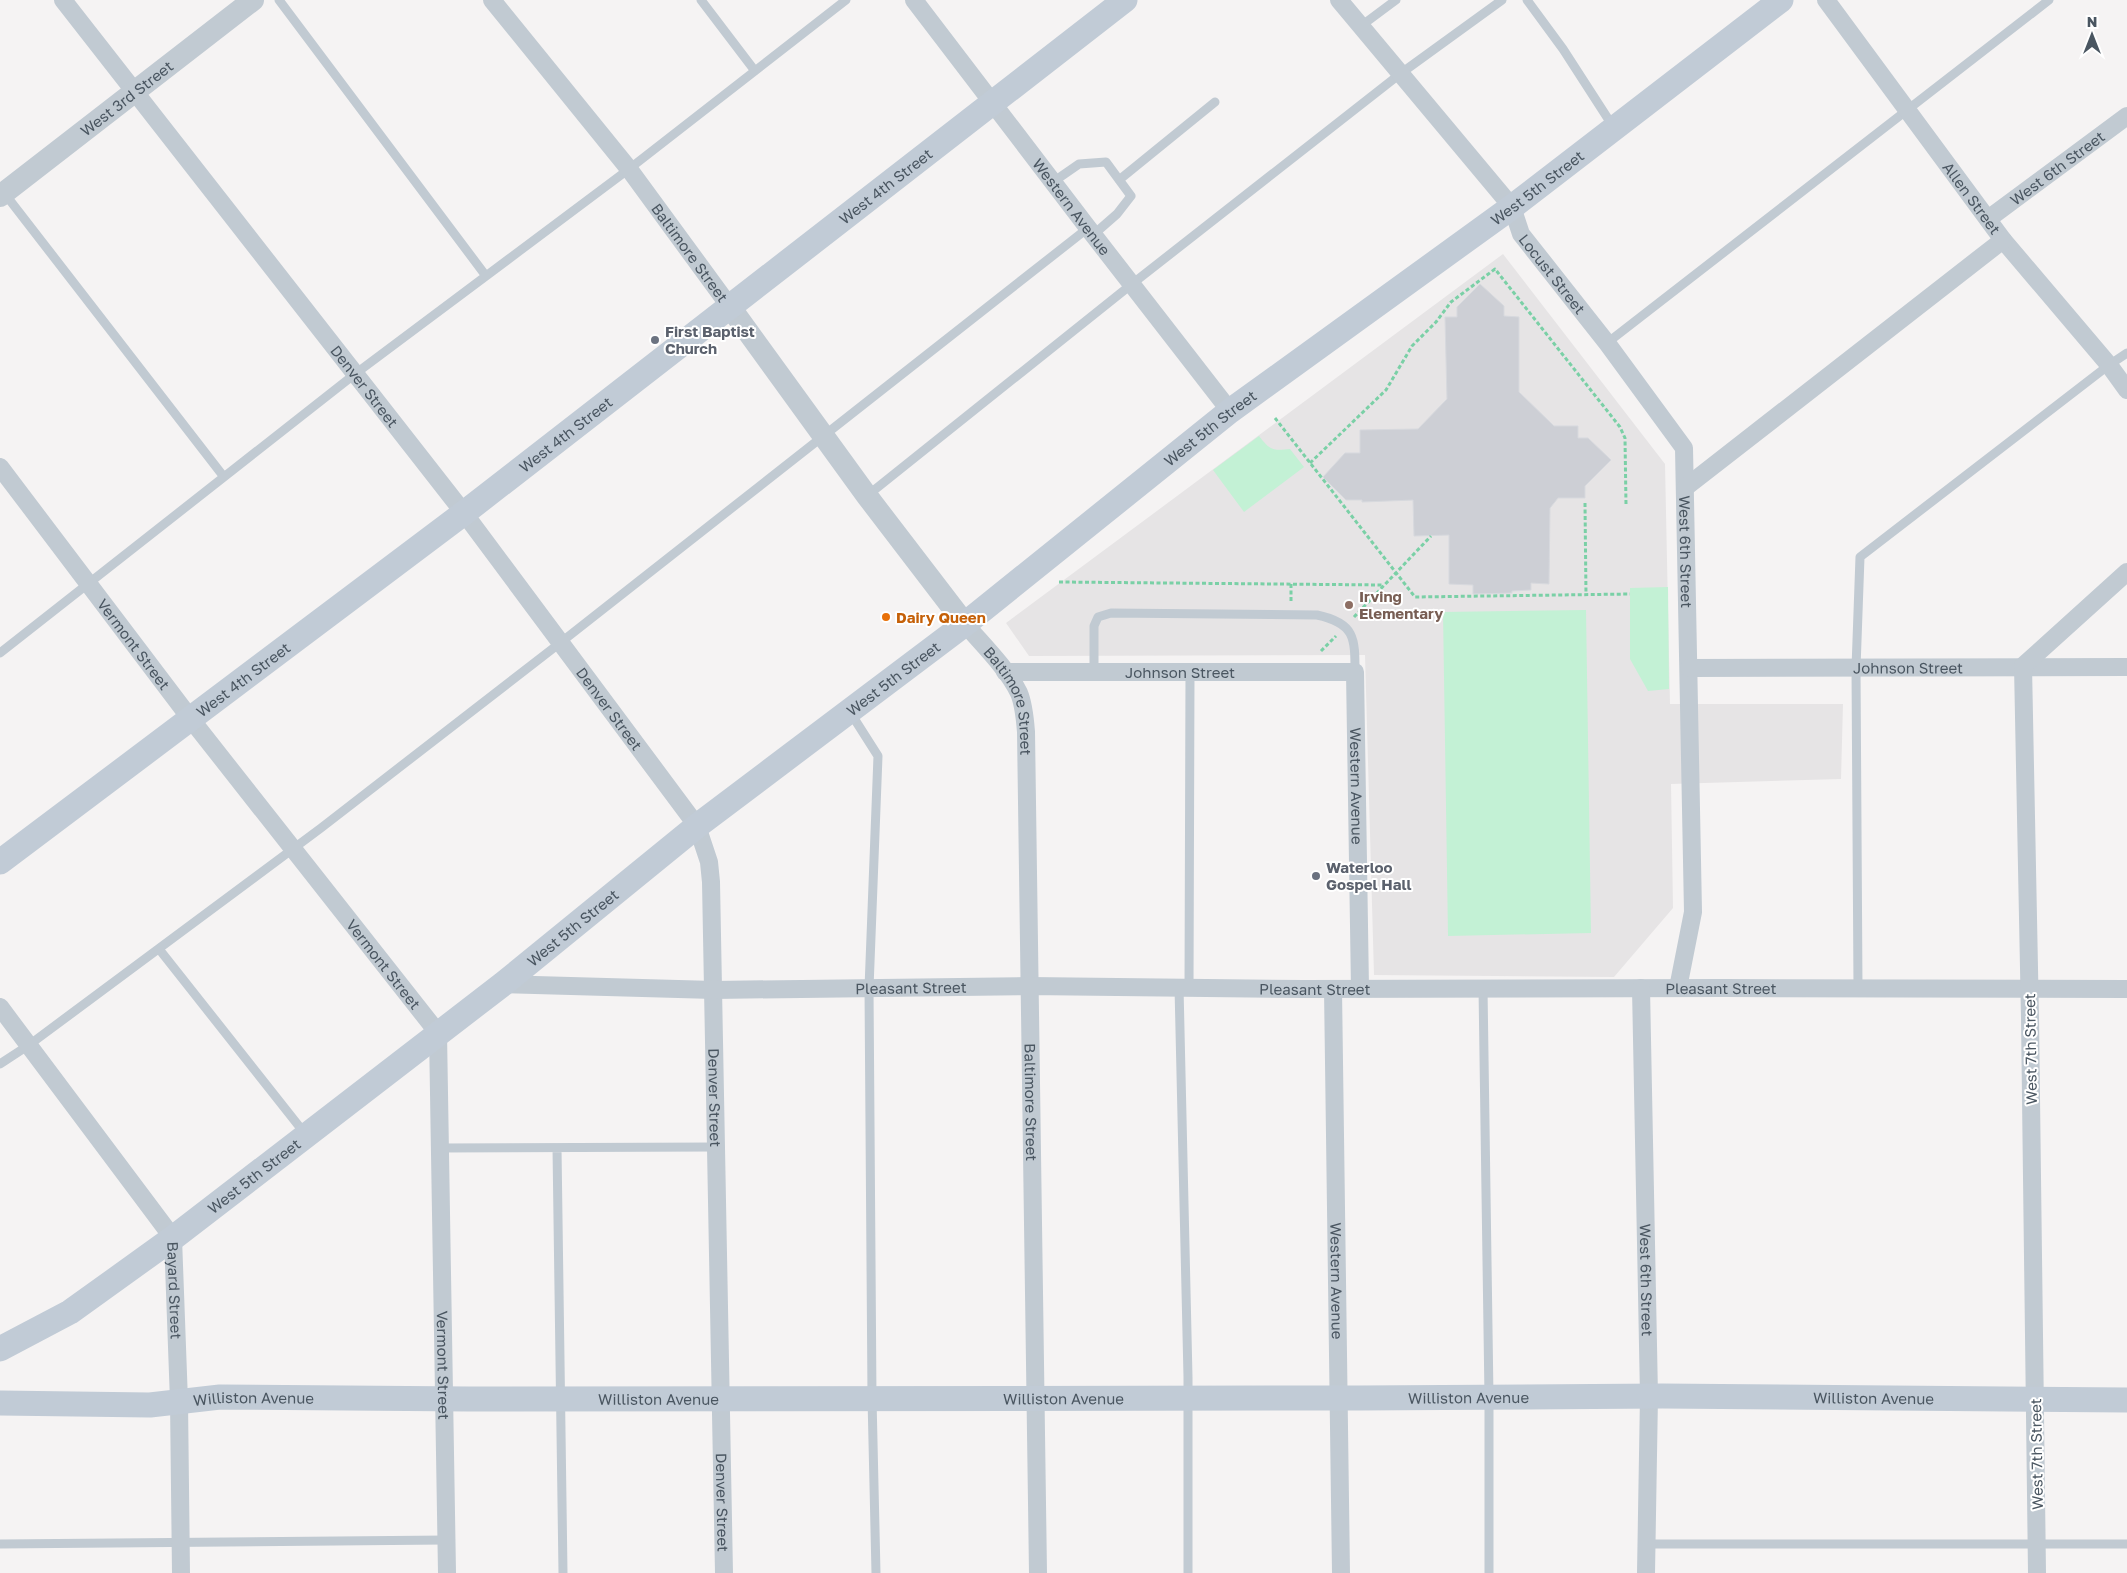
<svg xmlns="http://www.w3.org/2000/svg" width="2127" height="1573" viewBox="0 0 2127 1573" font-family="'Golos Text',sans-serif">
	<rect width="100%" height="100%" fill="#f5f3f3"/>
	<!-- education -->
	<path fill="#e6e4e5" d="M1503,254L1665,464L1670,704H1843L1841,779L1671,784L1673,908L1614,977L1374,975L1365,655L1029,656L1006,623Z"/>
	<!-- green -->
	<path fill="#c3f1d5" d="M1259,436C1270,450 1272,451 1290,449L1304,467L1244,512L1213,470Z
		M1668,587L1669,689L1648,691L1630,659V588Z
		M1586,610L1591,933L1448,936L1443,612Z"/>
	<!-- building -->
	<path fill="#cdcfd5" stroke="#d7d9de" d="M1480,284L1504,306V316L1519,317V392L1554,426H1578V438H1588L1611,460L1585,486V498H1558L1550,508L1549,584L1531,583V590L1512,591V593L1473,594V585L1449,584V535L1414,536L1413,500L1362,502V500H1346L1323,477L1345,453H1360V430L1418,429L1447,399L1445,317H1457V307Z"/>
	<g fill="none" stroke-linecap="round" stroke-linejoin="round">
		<!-- path -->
		<path stroke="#7ad0a6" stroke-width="3" stroke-dasharray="4 2.5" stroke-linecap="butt" d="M1275,418L1415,597L1630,594
			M1310,463L1386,390L1412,346L1436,322L1451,302L1495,269L1620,427L1625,438L1626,505
			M1585,503L1586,595
			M1059,582L1384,585
			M1291,584V602
			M1354,617L1431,536
			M1321,651L1336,636"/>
		<!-- service -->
		<path stroke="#c1cad2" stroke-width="9" d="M279,0L486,276
			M701,0L755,71
			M1527,0L1563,49L1614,128
			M1361,26L1396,0
			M1119,180L1215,102
			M1053,182L1079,164L1106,162L1131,196L1117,214L1093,235
			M5,194L224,477
			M1607,343L2049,0
			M868,495L1132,284L1400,74L1502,0
			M0,653L355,374L629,169L846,0
			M1094,672V626L1098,617L1111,613L1317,615C1355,623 1355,638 1355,672
			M850,712L878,756L869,988L872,1398L876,1573
			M159,949L306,1135
			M1179,987L1188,1377V1573
			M1189,988L1190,672
			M1483,988L1489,1397V1573
			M1858,988L1856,668L1860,557L2109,365L2127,353
			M0,1064L29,1045L321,828L560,643L1088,228
			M440,1148L716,1147
			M557,1148L563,1573
			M0,1544L446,1540
			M1646,1544H2127"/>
		<!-- minor -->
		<g stroke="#c1cad2" stroke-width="18">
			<path id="s1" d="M63,0L464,513L697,826L709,862L711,882L724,1573"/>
			<path id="s2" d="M492,0L629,169L730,307"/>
			<path id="s3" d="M914,0L1088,228L1230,411"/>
			<path id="s4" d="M1339,0L1512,207L1521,234L1607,343L1684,448L1693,912L1678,988"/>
			<path id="s5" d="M1826,0L2003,240L2109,365L2127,390"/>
			<path id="s6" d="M1988,219L2127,116"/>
			<path id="s7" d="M0,467L190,718L438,1033L447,1573"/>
			<path d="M1686,487L2003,240"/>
			<path id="s8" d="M965,624C983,645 1007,668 1019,693C1024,705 1025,719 1026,732L1038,1573"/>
			<path id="s9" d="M1689,668L2127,667"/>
			<path id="s10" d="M1005,672H1355L1360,989"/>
			<path id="s11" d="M503,984L714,990L1029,986L1304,989L1724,988L2127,989"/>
			<path id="s12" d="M1641,988L1649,1396L1646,1573"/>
			<path id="s13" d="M1333,989L1341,1573"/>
			<path id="s14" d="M0,1007L173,1238L179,1401L181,1573"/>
			<path d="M2037,1573L2030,1018L2023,666L2127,572"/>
		</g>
		<!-- tertiary -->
		<g stroke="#c1cad2" stroke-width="22">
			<path id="s15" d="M0,196L253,0"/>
			<path d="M730,307L867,496L965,624"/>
		</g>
		<!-- secondary -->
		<g stroke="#c1cbd6" stroke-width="25">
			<path id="s16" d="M0,862L464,513L1125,0"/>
			<path id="s17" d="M0,1349L70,1312L173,1238L503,984L697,826L965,624L1230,411L1512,207L1781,0"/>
			<path id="s18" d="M0,1403L150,1405L220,1397L468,1399L1360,1398L1662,1396L2127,1400"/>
		</g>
	</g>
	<!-- markers -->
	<g fill="#6b7280" stroke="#fff" stroke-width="2">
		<circle cx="655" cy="340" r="5"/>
		<circle cx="1316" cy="876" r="5"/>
	</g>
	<circle fill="#8d6e63" stroke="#fff" stroke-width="2" cx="1349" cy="605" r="5"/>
	<circle fill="#e8710a" stroke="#fff" stroke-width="2" cx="886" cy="617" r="5"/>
	<g text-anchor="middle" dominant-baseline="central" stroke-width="4" stroke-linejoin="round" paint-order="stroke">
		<!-- street labels -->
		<g font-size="15" fill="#4a5661" stroke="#fff">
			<text stroke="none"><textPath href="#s15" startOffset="160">West 3rd Street</textPath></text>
			<text stroke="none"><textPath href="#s6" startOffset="86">West 6th Street</textPath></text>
			<text stroke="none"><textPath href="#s16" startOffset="1114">West 4th Street</textPath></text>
			<text stroke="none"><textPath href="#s17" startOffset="1928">West 5th Street</textPath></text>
			<text stroke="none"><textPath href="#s5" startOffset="246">Allen Street</textPath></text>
			<text stroke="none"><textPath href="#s3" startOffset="260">Western Avenue</textPath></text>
			<text stroke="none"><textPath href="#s2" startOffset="321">Baltimore Street</textPath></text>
			<text stroke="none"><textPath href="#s4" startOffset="349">Locust Street</textPath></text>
			<text stroke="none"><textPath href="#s1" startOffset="490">Denver Street</textPath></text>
			<text stroke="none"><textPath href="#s17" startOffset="1522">West 5th Street</textPath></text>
			<text stroke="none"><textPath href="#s16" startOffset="709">West 4th Street</textPath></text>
			<text stroke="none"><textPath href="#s4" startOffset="671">West 6th Street</textPath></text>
			<text stroke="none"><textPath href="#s7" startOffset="222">Vermont Street</textPath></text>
			<text stroke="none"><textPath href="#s9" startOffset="219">Johnson Street</textPath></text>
			<text stroke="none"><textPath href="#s10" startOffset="175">Johnson Street</textPath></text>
			<text stroke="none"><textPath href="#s16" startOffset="304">West 4th Street</textPath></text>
			<text stroke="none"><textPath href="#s17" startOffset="1118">West 5th Street</textPath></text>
			<text stroke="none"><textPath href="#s8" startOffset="92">Baltimore Street</textPath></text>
			<text stroke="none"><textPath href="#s1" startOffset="895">Denver Street</textPath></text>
			<text stroke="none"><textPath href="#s10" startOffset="464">Western Avenue</textPath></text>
			<text stroke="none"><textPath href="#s17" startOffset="712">West 5th Street</textPath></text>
			<text stroke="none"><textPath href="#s7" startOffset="628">Vermont Street</textPath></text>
			<text stroke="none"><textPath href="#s11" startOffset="408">Pleasant Street</textPath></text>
			<text stroke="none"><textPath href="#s11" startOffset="812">Pleasant Street</textPath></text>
			<text stroke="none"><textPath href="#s11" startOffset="1218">Pleasant Street</textPath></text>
			<text transform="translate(2030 1049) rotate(-91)">West 7th Street</text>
			<text stroke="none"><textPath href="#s1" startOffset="1315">Denver Street</textPath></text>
			<text stroke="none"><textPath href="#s8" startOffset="498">Baltimore Street</textPath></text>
			<text stroke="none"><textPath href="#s17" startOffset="308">West 5th Street</textPath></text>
			<text stroke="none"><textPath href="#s12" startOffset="292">West 6th Street</textPath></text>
			<text stroke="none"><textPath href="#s13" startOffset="292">Western Avenue</textPath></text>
			<text stroke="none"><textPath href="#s14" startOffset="341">Bayard Street</textPath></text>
			<text stroke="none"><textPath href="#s7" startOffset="1048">Vermont Street</textPath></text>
			<text stroke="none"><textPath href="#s18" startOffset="1064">Williston Avenue</textPath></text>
			<text stroke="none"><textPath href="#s18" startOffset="1469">Williston Avenue</textPath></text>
			<text stroke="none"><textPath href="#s18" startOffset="1874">Williston Avenue</textPath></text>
			<text stroke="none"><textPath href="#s18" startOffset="254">Williston Avenue</textPath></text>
			<text stroke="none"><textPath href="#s18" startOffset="659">Williston Avenue</textPath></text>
			<text transform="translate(2036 1454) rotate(-91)">West 7th Street</text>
			<text stroke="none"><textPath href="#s1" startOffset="1720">Denver Street</textPath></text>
		</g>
		<!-- worship labels -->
		<g font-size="15" font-weight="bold" fill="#5b616d" stroke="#fff" text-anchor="start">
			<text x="665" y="331">First Baptist<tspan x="665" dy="17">Church</tspan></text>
			<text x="1326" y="867">Waterloo<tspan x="1326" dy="17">Gospel Hall</tspan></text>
		</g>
		<!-- education labels -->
		<g font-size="15" font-weight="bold" fill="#785e54" stroke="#fff" text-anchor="start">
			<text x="1359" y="596">Irving<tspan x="1359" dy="17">Elementary</tspan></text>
		</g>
		<!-- food labels -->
		<g font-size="15" font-weight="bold" fill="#c56008" stroke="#fff" text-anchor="start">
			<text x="896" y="617">Dairy Queen</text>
		</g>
	</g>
	<!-- north arrow -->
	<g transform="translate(2092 35)" stroke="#ffffff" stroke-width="4" paint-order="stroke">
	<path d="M0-4L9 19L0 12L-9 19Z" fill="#4a5661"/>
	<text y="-8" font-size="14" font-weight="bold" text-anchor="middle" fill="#4a5661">N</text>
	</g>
</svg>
